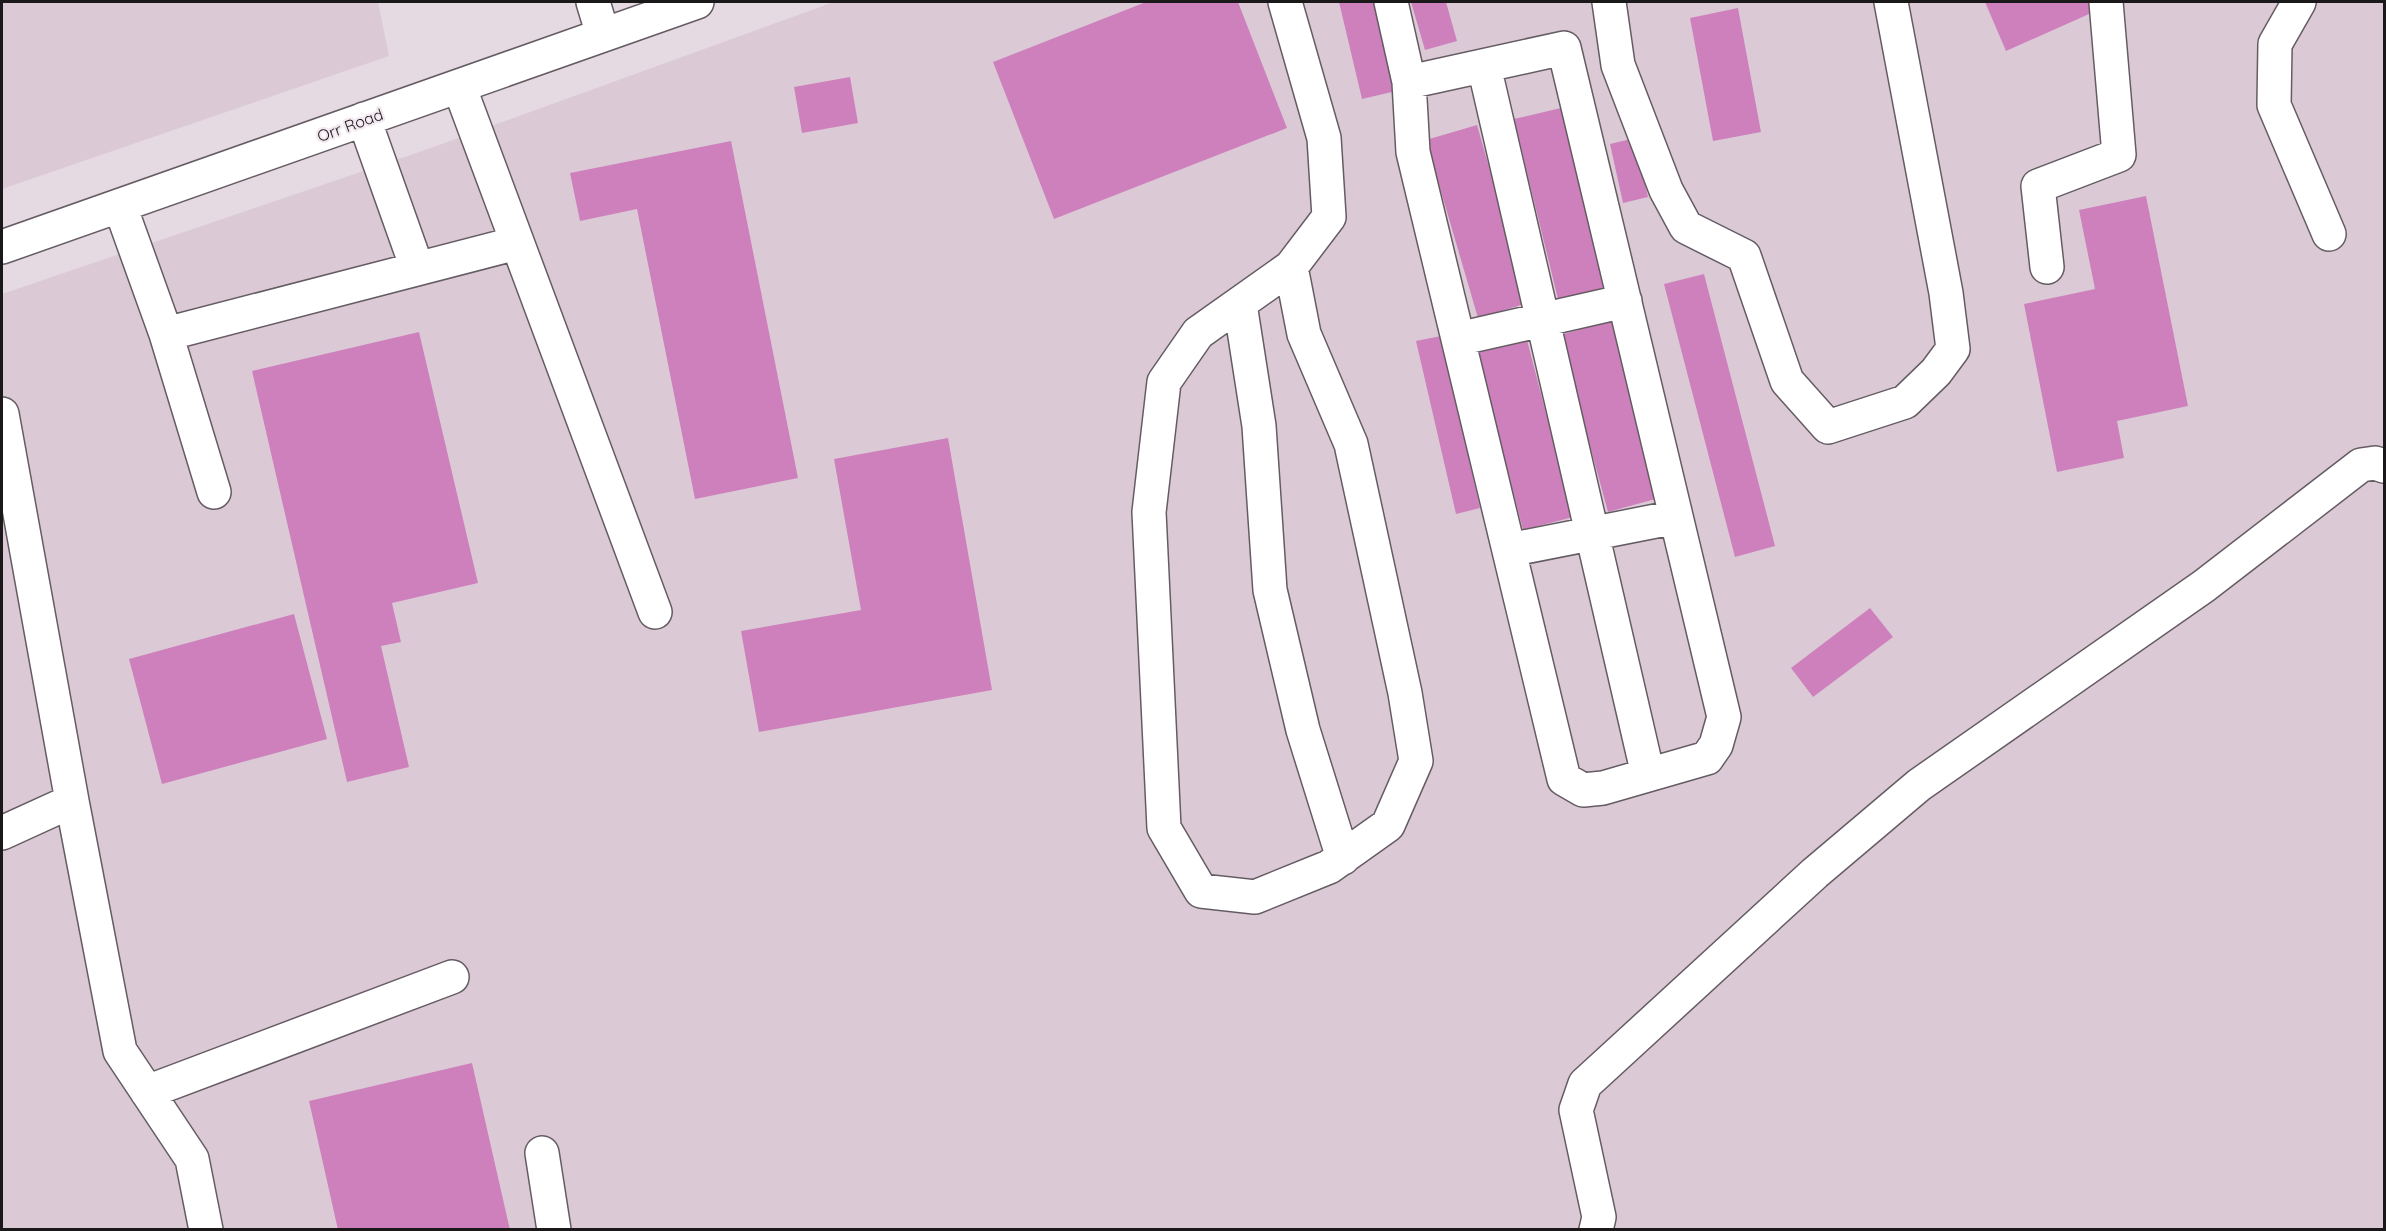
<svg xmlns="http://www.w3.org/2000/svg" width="2386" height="1231" viewBox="0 0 2386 1231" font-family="Quicksand,sans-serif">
	<rect width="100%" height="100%" fill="#e5dae2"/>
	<!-- built -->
	<path fill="#dbcad6" d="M2,2H378L389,56L2,189Z
		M834,2H2384V1229H2V294L425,150Z"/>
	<!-- building -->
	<path fill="#ce80bd" d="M1146,2H1238L1287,128L1054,219L993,62Z
		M1339,2H1375L1396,91L1362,99Z
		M1411,2H1446L1457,41L1425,50Z
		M1985,2H2094L2098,10L2006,51Z
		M1738,8L1761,132L1713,141L1690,18Z
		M850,77L858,123L802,133L794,87Z
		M1565,107L1609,287L1558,299L1514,119Z
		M1477,125L1528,303L1478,318L1426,140Z
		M1635,138L1648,197L1623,203L1610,144Z
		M731,141L798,478L695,499L637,209L580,221L570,173Z
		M2146,196L2188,406L2117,421L2124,458L2057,472L2024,304L2095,289L2079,210Z
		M1704,274L1775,546L1735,557L1664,284Z
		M1611,321L1659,498L1608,512L1560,335Z
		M419,332L478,583L392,603L401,642L381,646L409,767L347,782L252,371Z
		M1441,336L1480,508L1456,514L1416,341Z
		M1527,340L1573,517L1523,530L1477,353Z
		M948,438L992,690L759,732L741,631L861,610L834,459Z
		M1870,608L1893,637L1813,697L1791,668Z
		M294,614L327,739L162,784L129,659Z
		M472,1063L510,1230H338L309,1101Z"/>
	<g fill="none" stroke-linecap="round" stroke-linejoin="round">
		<defs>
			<path id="minor" d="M593,2L603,35
				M1285,2L1324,138L1329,217L1291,267L1198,333L1164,382L1149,512L1164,828L1201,891L1255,897L1329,867L1388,825L1416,761L1405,693L1351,444L1304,334L1291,267
				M1391,2L1409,82L1413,152L1564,779L1583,790L1603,788L1707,758L1716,745L1724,717L1564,48L1409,82
				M1609,2L1618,65L1666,190L1686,227L1744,256L1787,381L1828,427L1905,402L1936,372L1953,349L1946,293L1891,2
				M2299,2L2275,44L2274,105L2329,234
				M1484,66L1648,775
				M459,86L655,612
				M364,119L417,268
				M120,206L166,334L517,243
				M2,247L697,2
				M2047,267L2038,186L2119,155L2106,2
				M1240,304L1259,426L1270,590L1303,730L1343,858
				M166,334L214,492
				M1458,339L1625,301
				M2,414L72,801L2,833
				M1509,550L1676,517
				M72,801L120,1051L192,1159L206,1230
				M147,1092L452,977
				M542,1153L554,1230
				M1596,1230L1599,1217L1576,1110L1585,1084L1815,873L1919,785L2204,586L2361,465L2375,463L2384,466"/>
		</defs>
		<!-- minor casing -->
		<use href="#minor" stroke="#655c63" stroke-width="36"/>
		<!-- minor -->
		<use href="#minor" stroke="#fff" stroke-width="33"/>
	</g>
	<g text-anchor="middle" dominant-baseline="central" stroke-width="4.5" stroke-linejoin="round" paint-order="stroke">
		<!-- street labels -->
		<g font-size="16" fill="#1b181a" stroke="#f2e8ef">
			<text transform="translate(350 125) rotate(-20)">Orr Road</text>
		</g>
	</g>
	<!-- border -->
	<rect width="2386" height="1231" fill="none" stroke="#1b181a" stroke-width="6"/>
</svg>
